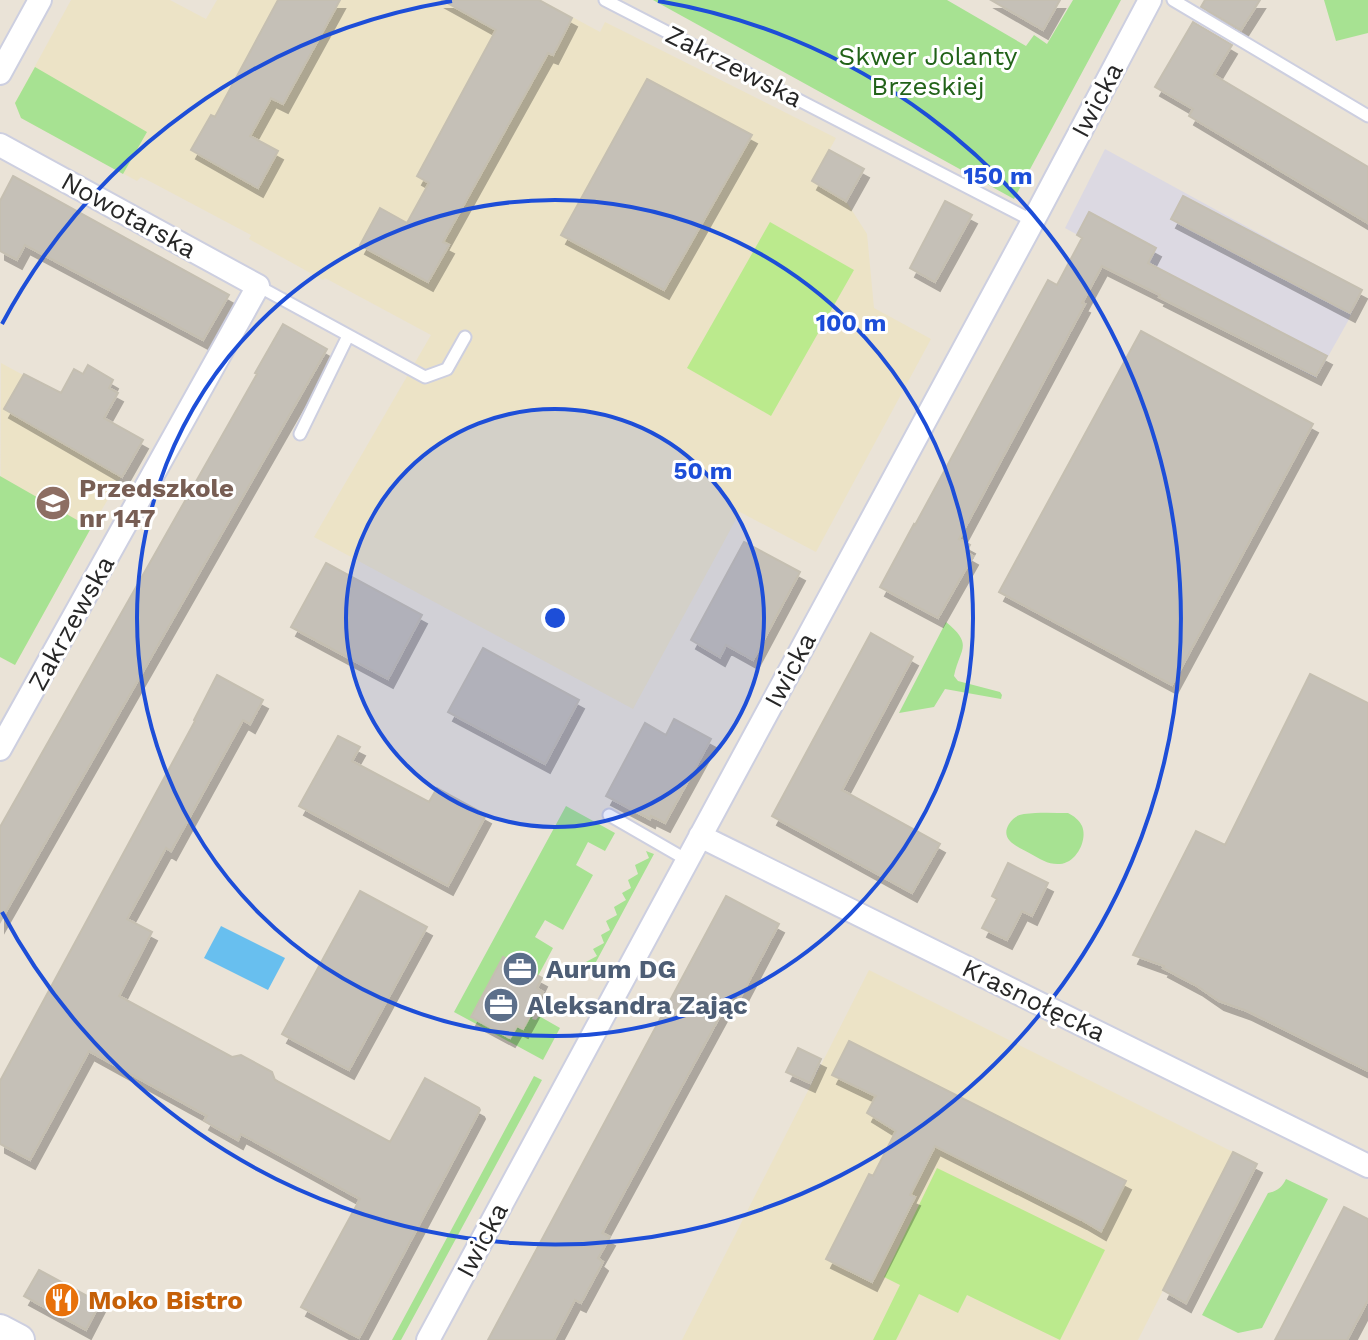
<svg xmlns="http://www.w3.org/2000/svg" width="1368" height="1340" viewBox="0 0 1368 1340" font-family="'Work Sans',sans-serif">
	<defs>
		<filter id="shadow"><feDropShadow dx="5" dy="9" stdDeviation="0" flood-color="#0004"/></filter>
	</defs>
	<rect width="100%" height="100%" fill="#eae3d7"/>
	<!-- industrial -->
	<path fill="#dcd9e2" d="M1105,149L1362,290L1348,321L1316,378L1137,284L1143,271L1065,228Z"/>
	<!-- education -->
	<path fill="#ece3c6" d="M71,0H170L206,19L217,0H541L600,32L605,22L836,138L812,181L846,201L867,234L874,308L931,339L816,552L740,512L633,709L314,537L431,335L325,278L323,280L249,239L251,235L153,183L141,177L137,181L21,118L15,103Z
		M1,363L143,440L91,528L15,665L0,657Z
		M869,970L1233,1152L1138,1340H682Z"/>
	<!-- green -->
	<path fill="#a7e292" d="M653,0H947L1026,46L1034,35L1047,44L1073,0H1121L1014,199Z
		M1324,0H1368V33L1336,41Z
		M35,67L147,132L123,174L21,118L15,103Z
		M0,476L91,528L15,665L0,657Z
		M946,622C974,645 960,648 954,676L958,681L1000,692L1002,695L1001,699L945,689L934,707L899,713Z
		M566,806L615,833L605,851L588,842L576,865L593,875L563,930L545,920L535,937L553,948L538,976L503,957L471,1016L517,1026L531,1013L534,1014L532,1019L536,1020L539,1016L560,1028L543,1060L454,1012Z
		M1068,813C1074,816 1079,820 1082,826C1088,840 1076,863 1060,864C1049,865 1040,859 1031,854C1019,847 999,841 1009,824C1013,818 1017,815 1024,814C1039,812 1054,813 1068,813Z
		M646,851L654,854L590,973L584,963L597,956L593,949L604,943L601,935L610,930L606,921L617,915L614,907L626,900L622,893L631,888L628,880L638,874L635,865L649,858Z
		M534,1076L542,1080L401,1340H392Z
		M1286,1179L1328,1199L1262,1328L1238,1333L1202,1315L1268,1193C1278,1191 1282,1187 1286,1179Z"/>
	<!-- pitch -->
	<path fill="#bbea8d" d="M770,222L854,270L771,416L687,368Z
		M937,1168L1105,1250L1060,1340L967,1295L958,1313L919,1294L896,1340H873L900,1285L884,1277Z"/>
	<!-- water -->
	<path fill="#68bfef" d="M221,926L285,958L268,990L204,958Z"/>
	<!-- building -->
	<path fill="#c5c0b7" stroke="#c5bfb1" stroke-width="2" filter="url(#shadow)" d="M278,0H340L283,104L271,98L250,136L278,151L258,188L191,150L211,115L215,117Z
		M442,0H539L572,18L553,55L548,53L443,242L449,245L428,282L360,245L380,208L407,223L429,183L417,176L496,30Z
		M991,0H1060L1043,30Z
		M1205,0H1260L1241,30L1201,7Z
		M1193,22L1232,45L1214,75L1368,167V223L1189,116L1193,109L1155,87Z
		M647,79L752,135L664,290L561,235Z
		M829,150L864,169L846,201L812,181Z
		M13,176L229,295L203,340L25,245L17,260L0,251V201Z
		M1183,196L1362,290L1350,313L1171,219Z
		M945,201L972,215L935,282L910,268Z
		M1089,212L1156,248L1148,263L1327,356L1316,376L1159,297L1160,295L1102,266L1082,303L1085,304L959,539L970,545L966,552L973,556L938,618L880,587L914,524L915,525L1048,280L1057,285L1082,238L1077,235Z
		M283,324L327,349L0,922V827L257,374L255,373Z
		M1141,331L1313,424L1172,685L999,592Z
		M88,365L113,380L109,388L118,393L104,418L143,440L122,477L4,409L24,374L61,393L74,369L83,374Z
		M744,542L800,572L753,660L726,645L720,657L691,640Z
		M326,563L422,615L388,679L291,627Z
		M871,633L913,657L842,790L940,844L912,893L772,816Z
		M483,648L579,700L545,764L448,712Z
		M1310,674L1368,703V1071L1247,1011L1219,1001L1197,986L1163,968L1164,966L1133,955L1196,831L1225,845Z
		M217,675L263,700L250,724L243,720L171,851L166,848L127,919L152,932L119,996L232,1057L241,1055L272,1072L275,1080L390,1142L425,1078L479,1108L480,1110L359,1338L301,1307L360,1199L241,1134L238,1140L204,1121L207,1116L89,1051L30,1160L0,1144V1081L195,721L194,720Z
		M674,719L711,739L665,823L651,816L650,819L606,796L645,723L666,735Z
		M338,736L360,747L352,761L429,802L437,788L486,815L448,886L299,806Z
		M1008,863L1048,883L1032,916L1022,911L1007,940L982,928L997,899L992,896Z
		M360,891L427,927L349,1070L282,1034Z
		M726,896L779,924L740,998L734,994L728,1006L726,1005L602,1233L610,1237L598,1258L603,1262L581,1303L575,1300L554,1340H488Z
		M503,957L542,978L537,988L543,992L523,1029L517,1026L510,1038L471,1017Z
		M849,1041L1126,1181L1101,1231L1082,1220L935,1146L910,1195L915,1197L872,1282L826,1259L869,1174L873,1176L896,1131L867,1113L876,1096L832,1075Z
		M798,1048L821,1059L810,1083L786,1072Z
		M1233,1152L1257,1164L1186,1303L1163,1290Z
		M1344,1207L1368,1219V1300L1347,1340H1275Z
		M39,1270L100,1303L86,1330L24,1296Z"/>
	<g fill="none" stroke-linecap="round" stroke-linejoin="round">
		<defs>
			<path id="lane" d="M605,0L1033,221
				M1173,0L1368,116
				M258,286L425,377L447,369L465,337
				M300,434L348,336
				M609,815L687,860"/>
			<path id="street" d="M0,73L40,0
				M0,145L258,286L0,749
				M700,836L1368,1166
				M428,1340L1033,221L1150,0"/>
			<path id="secondary" d="M0,1330L19,1340"/>
		</defs>
		<!-- lane casing -->
		<use href="#lane" stroke="#cdcfe0" stroke-width="15"/>
		<!-- street casing -->
		<use href="#street" stroke="#cdcfe0" stroke-width="26"/>
		<!-- secondary casing -->
		<use href="#secondary" stroke="#cdcfe0" stroke-width="34"/>
		<!-- lane -->
		<use href="#lane" stroke="#fff" stroke-width="11"/>
		<!-- street -->
		<use href="#street" stroke="#fff" stroke-width="22"/>
		<!-- secondary -->
		<use href="#secondary" stroke="#fff" stroke-width="30"/>
	</g>
	<!-- distance rings -->
	<circle cx="555" cy="618" r="209" fill="#1d4ed8" fill-opacity=".12"/>
	<g fill="none" stroke="#1d4ed8" stroke-width="4">
		<circle cx="555" cy="618" r="209"/>
		<circle cx="555" cy="618" r="418"/>
		<path d="M2 324A626 626 0 0 1 452 1M658 1A626 626 0 1 1 2 912"/>
	</g>
	<!-- icons -->
	<defs>
		<symbol id="school-disc" viewBox="-11 -11 22 22"><circle r="9.5" fill="#8d6e63" stroke="#fff"/><path d="M0-5L7-2L0 1L-7-2ZM-4 1L0 2.5L4 1V4Q0 6-4 4Z" fill="#fff"/></symbol>
		<symbol id="office-disc" viewBox="-11 -11 22 22"><circle r="9.5" fill="#5c6f8a" stroke="#fff"/><path d="M-6-3h4V-5.5h4V-3h4V5H-6ZM-1-4.5V-3h2v-1.5ZM-6 0V1H6V0Z" fill="#fff"/></symbol>
		<symbol id="restaurant-disc" viewBox="-11 -11 22 22"><circle r="9.5" fill="#e8710a" stroke="#fff"/><path d="M-5-6h1v4h1v-4h1v4h1v-4h1v5L-1.5 .5V6h-2V.5L-5-1ZM5-6V6H3V1.5H1.5Q1.5-4 5-6Z" fill="#fff"/></symbol>
	</defs>
	<g fill-rule="evenodd">
		<use href="#school-disc" x="33" y="483" width="40" height="40"/>
		<use href="#office-disc" x="500" y="949" width="40" height="40"/>
		<use href="#office-disc" x="481" y="985" width="40" height="40"/>
		<use href="#restaurant-disc" x="42" y="1280" width="40" height="40"/>
	</g>
	<g text-anchor="middle" dominant-baseline="central" stroke-width="6" stroke-linejoin="round" paint-order="stroke">
		<!-- park labels -->
		<g font-size="26" fill="#216218" stroke="#fff">
			<text x="928" y="56">Skwer Jolanty<tspan x="928" dy="30">Brzeskiej</tspan></text>
		</g>
		<!-- street labels -->
		<g font-size="26" fill="#272727" stroke="#fff">
			<text transform="translate(734 66) rotate(27)">Zakrzewska</text>
			<text transform="translate(1097 100) rotate(-62)">Iwicka</text>
			<text transform="translate(129 215) rotate(29)">Nowotarska</text>
			<text transform="translate(71 623) rotate(-61)">Zakrzewska</text>
			<text transform="translate(790 670) rotate(-62)">Iwicka</text>
			<text transform="translate(1034 1000) rotate(26)">Krasnołęcka</text>
			<text transform="translate(482 1240) rotate(-62)">Iwicka</text>
		</g>
		<!-- education labels -->
		<g font-size="26" font-weight="bold" fill="#785e54" stroke="#fff" text-anchor="start">
			<text x="79" y="488">Przedszkole<tspan x="79" dy="30">nr 147</tspan></text>
		</g>
		<!-- service labels -->
		<g font-size="26" font-weight="bold" fill="#4e5e75" stroke="#fff" text-anchor="start">
			<text x="546" y="969">Aurum DG</text>
			<text x="527" y="1005">Aleksandra Zając</text>
		</g>
		<!-- food labels -->
		<g font-size="26" font-weight="bold" fill="#c56008" stroke="#fff" text-anchor="start">
			<text x="88" y="1300">Moko Bistro</text>
		</g>
	</g>
	<circle cx="555" cy="618" r="12" fill="#1d4ed8" stroke="#fff" stroke-width="4"/>
	<g font-size="24" text-anchor="middle" font-weight="bold" fill="#1d4ed8" stroke="#fff" stroke-width="6" stroke-linejoin="round" paint-order="stroke">
		<text x="998" y="184">150 m</text>
		<text x="851" y="331">100 m</text>
		<text x="703" y="479">50 m</text>
	</g>
</svg>
